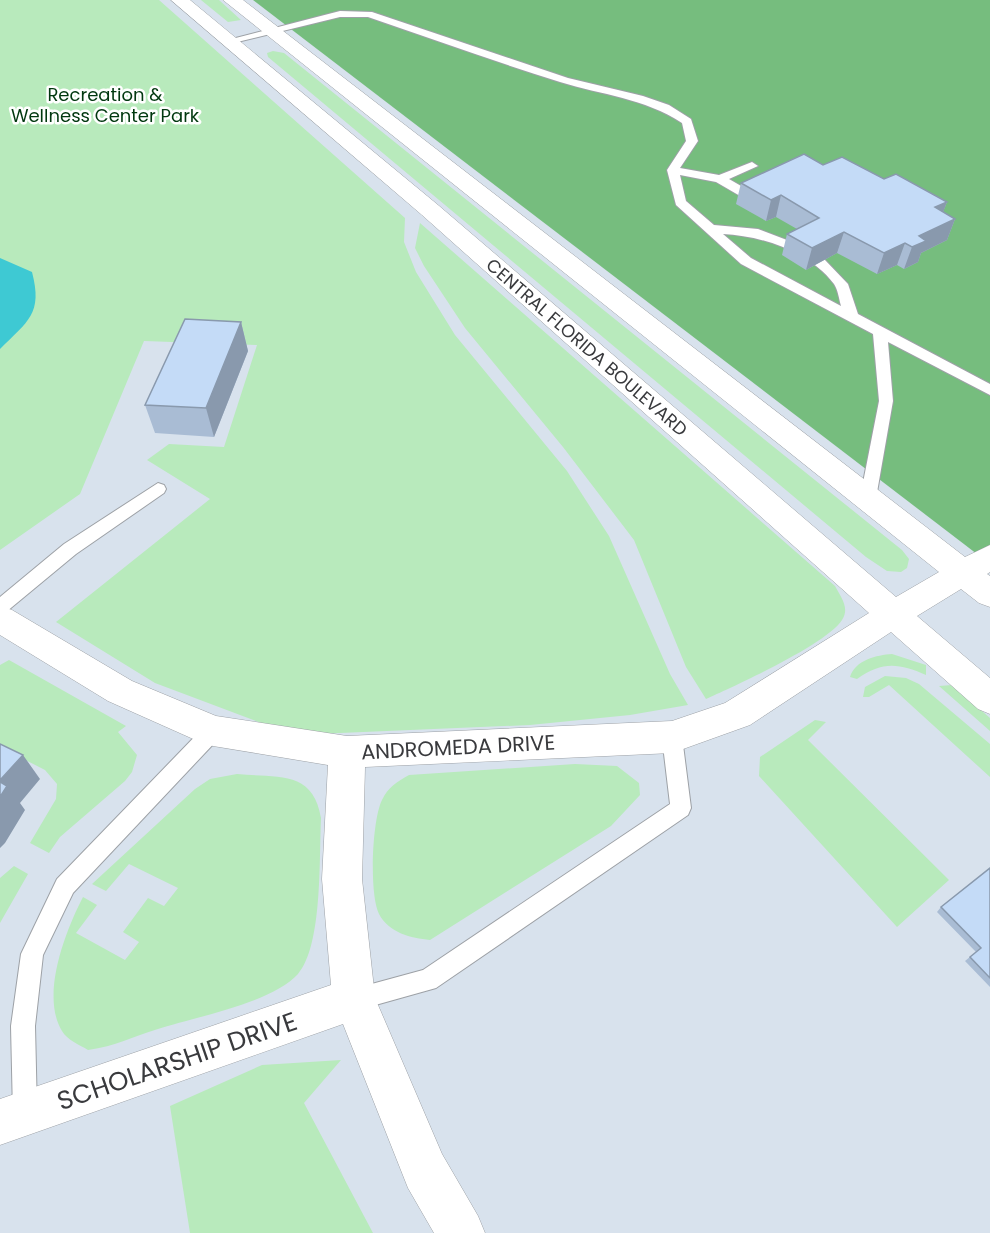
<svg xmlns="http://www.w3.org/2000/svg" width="990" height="1233" viewBox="0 0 990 1233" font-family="Poppins,sans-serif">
	<rect width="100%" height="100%" fill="#e8edf2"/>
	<!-- built -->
	<path fill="#d8e2ed" d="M0,0H990V1233H0Z"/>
	<!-- green -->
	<path fill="#b8eabc" d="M0,0H159L405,218L404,242L416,272L455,335L567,471L609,536L670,674L688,705L630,715L530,725L293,735L155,683L56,622L210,499L147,460L169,444L224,447L257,345L144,341L80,494L0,550Z
		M201,0H219L241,20L228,22Z
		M273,51L284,53L902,550L909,559L907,568L901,572L887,571L866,557L268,57L267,53Z
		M420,223L835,586C841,597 850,608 842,620C827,644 735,686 706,699L686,667L634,540L563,447L465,328L424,266L415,248Z
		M892,654L926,665V675C899,663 882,661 857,679L850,677C855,660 877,655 892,654Z
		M9,660L126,726L118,732L137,755L132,772L125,781L60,837L49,853L30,843L56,799L57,784L45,770L0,747V665Z
		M885,676L906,678L919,684L990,744V777L889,685L869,697H863L865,687Z
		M952,685L990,718V731L939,686Z
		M815,720L826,722L808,740L949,880L897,927L759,776L760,757Z
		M575,764L617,766L639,783L640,795L611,826L430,940C411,938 389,933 379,914C369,894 372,820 382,800C388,787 397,782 409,775Z
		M237,774C277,778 313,769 321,818C319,857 323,945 298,974C272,1003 195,1017 158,1029C132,1037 116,1046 88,1050C80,1045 67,1040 62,1031C40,995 66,930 83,897L97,905L76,933L125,960L139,942L123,932L148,898L164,906L178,888L129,864L106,891L92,884L195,789L210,779Z
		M14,866L28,874L0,923V878Z
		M341,1060L304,1103L373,1233H190L170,1106L262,1065Z"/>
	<!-- forest -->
	<path fill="#76bd7e" d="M253,0H990V564Z"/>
	<!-- water -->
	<path fill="#3ec9d3" d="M0,258L32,272C43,314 28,321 0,349Z"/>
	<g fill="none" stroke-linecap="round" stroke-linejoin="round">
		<defs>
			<path id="lane" d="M340,11L372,12L568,78L643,96L669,105L691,119L698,141L680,168L719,175L752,162L758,166L729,179L755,194V200H747L716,182L680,175L686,201L714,225L758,229L800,245L825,260L848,284L858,314L990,384V395L888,342L893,401L876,498L868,504L862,502L860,498L879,401L873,334L741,264L676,205L667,170L686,141L682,123C644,98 602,95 560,82C496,62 432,39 368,17H340L229,44L224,41ZM723,234C762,236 809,251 834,284C838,290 839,299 841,306L751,258Z
				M158,483L164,485L166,489L164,493L76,554L6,612L0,614V597L64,544Z
				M213,723L220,725L223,731L220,737L73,893L43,955L35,1026L37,1113L34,1122L25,1125L16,1122L13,1113L11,1026L21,954L57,879L206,725Z
				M672,729L679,731L682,737L691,808L688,815L436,988L354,1011L346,1007L342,999L346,991L423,970L670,804L662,737L665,731Z"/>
			<path id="street" d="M171,0H190L438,205L896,597L939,572L223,0H243L965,557L990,545V572L987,574L990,576V607L979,603L961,589L917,616L990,678V714L978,709L891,632L750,725L672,753L365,767L362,879L375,998L442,1154L478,1216L485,1233H434L408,1188L343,1024L0,1145V1099L331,985L322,879L328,765L213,746L200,742L108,701L0,635V606L12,610L132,681L216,716L347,736L672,721L725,703L869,613L422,215Z"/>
		</defs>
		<!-- lane casing -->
		<use href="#lane" stroke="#9da1a6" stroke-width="2"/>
		<!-- street casing -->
		<use href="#street" stroke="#9da1a6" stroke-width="1"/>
		<!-- lane -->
		<use href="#lane" fill="#fff" fill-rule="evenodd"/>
		<!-- street -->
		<use href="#street" fill="#fff" fill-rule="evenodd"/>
	</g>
	<!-- wall -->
	<path fill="#a9bcd4" d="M823,165L884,179L947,202L943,212L955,219L947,240L921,253L918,262L904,269L897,265L877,274L837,253L806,270L782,255L787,234L797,229L776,217L766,221L736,204L741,183Z
		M241,322L248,351L214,437L155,433L145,405Z
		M990,868V987L965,961L976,952L937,912L941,907Z"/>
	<!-- shaded-wall -->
	<path fill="#8999ad" d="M781,195L776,217L766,221L771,200Z
		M947,202L939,223L935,207Z
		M955,219L947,240L921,253L918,262L904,269L912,247L919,236Z
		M844,232L837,253L806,270L812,248Z
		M905,243L897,265L877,274L884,253Z
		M241,322L248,351L214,437L206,408Z
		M23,755L40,779L20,803L25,810L5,843L0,848V780Z"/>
	<!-- building -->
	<path fill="#c4dbf7" stroke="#8999ad" stroke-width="1.5" d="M804,154L823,165L842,157L884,179L896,174L947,202L935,207L955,219L919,236L926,241L912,247L905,243L884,253L844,232L812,248L787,234L819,218L781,195L771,200L741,183Z
		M185,319L241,322L206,408L145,405Z
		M0,744L23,755L0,780Z
		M0,782L7,786L0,797Z
		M990,868V978L970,957L981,948L941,907Z"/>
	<g text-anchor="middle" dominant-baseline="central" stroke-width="5" stroke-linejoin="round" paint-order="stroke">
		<!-- far-park labels -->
		<g font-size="18" fill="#01380f" stroke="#fff">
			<text x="105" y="94">Recreation &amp;<tspan x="105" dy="21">Wellness Center Park</tspan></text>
		</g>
		<!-- far-street labels -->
		<g font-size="18" fill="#393a3d" stroke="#fff">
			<text transform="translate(587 347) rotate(41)">CENTRAL FLORIDA BOULEVARD</text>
		</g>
		<!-- street labels -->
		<g font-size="21" fill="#393a3d" stroke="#fff">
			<text transform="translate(458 747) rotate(-3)">ANDROMEDA DRIVE</text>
		</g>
		<!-- near-street labels -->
		<g font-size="26" fill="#393a3d" stroke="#fff">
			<text transform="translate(177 1061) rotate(-19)">SCHOLARSHIP DRIVE</text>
		</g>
	</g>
</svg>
